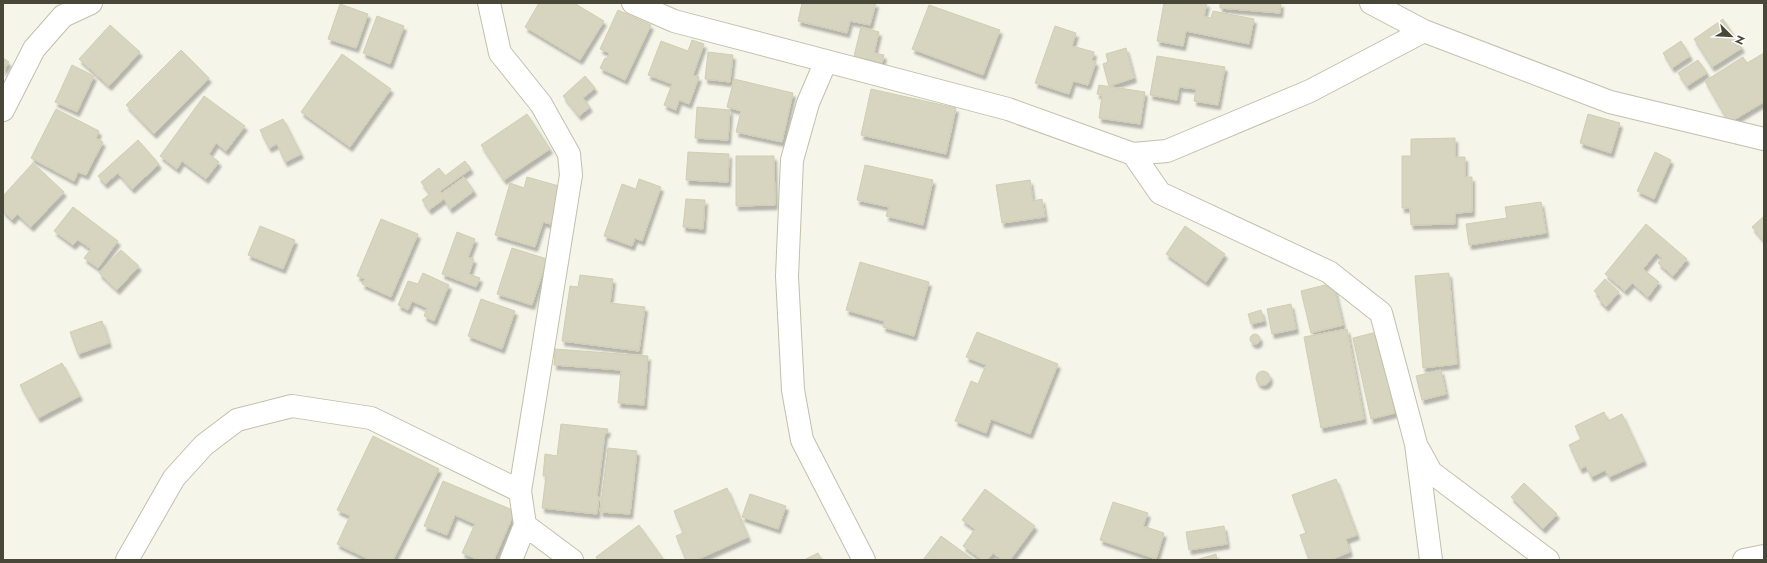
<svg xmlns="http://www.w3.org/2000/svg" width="1767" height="563" viewBox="0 0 1767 563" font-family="Jost,sans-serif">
	<defs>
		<filter id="shadow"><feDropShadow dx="2.5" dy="4.5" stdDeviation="1" flood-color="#0004"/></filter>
	</defs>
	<rect width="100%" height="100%" fill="#f5f5ea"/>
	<!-- building -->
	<path fill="#d7d4bf" stroke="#d2ceb1" filter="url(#shadow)" d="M539,3H574L604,21L580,60L525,27Z
		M802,3H876L870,25L850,21L847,33L798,21Z
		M1164,3H1207L1204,16L1211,18L1213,11L1254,19L1249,44L1186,31L1183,46L1157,41Z
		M1220,3H1281L1280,13L1220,8Z
		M340,4L368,14L356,48L328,39Z
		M929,5L1000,30L983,75L912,49Z
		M618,10L651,25L625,80L600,68L605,58L607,59L609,53L600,49Z
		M377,16L404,26L390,64L363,53Z
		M1723,19L1742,48L1712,67L1694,39Z
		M110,25L140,52L109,86L79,59Z
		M1055,26L1076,33L1072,46L1094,52L1092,60L1096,62L1088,85L1073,81L1069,94L1035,83Z
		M861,27L879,32L874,53L884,55L882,63L854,56Z
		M692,40L704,44L693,75L699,77L689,104L679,100L676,110L664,105L672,84L648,75L661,41L688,51Z
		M1681,41L1690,56L1672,68L1663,53Z
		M1126,48L1134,78L1109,86L1103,64L1108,62L1106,54Z
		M181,50L209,78L154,134L126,105Z
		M708,52L733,55L730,82L705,79Z
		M1764,53V102L1729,123L1705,81L1743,57L1747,63Z
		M342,54L391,89L350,147L301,112Z
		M1157,56L1225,67L1218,105L1194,101L1196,89L1179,87L1177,100L1150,95Z
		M3,58L9,62L3,71Z
		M1698,60L1707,73L1687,86L1678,73Z
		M72,65L94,76L77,112L55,102Z
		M585,76L595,88L583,98L590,107L579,116L563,96Z
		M734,79L793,93L782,142L736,132L741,111L727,107Z
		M1099,85L1145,92L1140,124L1099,118L1102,95L1097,94Z
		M871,89L956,108L946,154L861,135Z
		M204,96L245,126L226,151L216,143L209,154L219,162L206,179L182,161L177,169L160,156Z
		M697,107L730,110L728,140L695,138Z
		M56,109L99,131L96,138L103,142L86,175L78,172L74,181L31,158Z
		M527,114L550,149L504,180L481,145Z
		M1588,114L1620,123L1611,153L1580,143Z
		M283,119L301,154L285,162L277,144L269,148L260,130Z
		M1455,138V157H1465V177H1472V212L1455,213V224L1411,225L1410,208H1402V156H1411V139Z
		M138,140L159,164L132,189L118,173L105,184L98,176Z
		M688,152L729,154L728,182L686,180Z
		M1655,152L1671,160L1654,199L1637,191Z
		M736,156H774L775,205L736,206Z
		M465,161L471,169L440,191L442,193L464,177L474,191L450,209L444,199L429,210L422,200L430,194L421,182L439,168L445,176Z
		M33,163L64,192L31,227L17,214L12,220L3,211V196Z
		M865,165L933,180L923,225L886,216L889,207L857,200Z
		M527,177L566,188L554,225L543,222L535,247L495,235L510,183L524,188Z
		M639,179L661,187L642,241L635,238L632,246L604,236L622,184L636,189Z
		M1030,180L1033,201L1042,199L1045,217L1002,223L996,185Z
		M686,199L705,200L703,229L683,227Z
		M1541,202L1546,233L1469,245L1466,224L1507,218L1505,207Z
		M73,207L118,241L98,268L84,258L91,249L78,240L73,245L54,231Z
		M1764,216V241L1752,227Z
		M381,219L418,234L391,297L362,284L365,279L357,276Z
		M1646,224L1687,259L1673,276L1658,263L1662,258L1656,253L1643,269L1659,282L1648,297L1632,283L1625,291L1605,274Z
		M260,226L295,240L283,269L248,255Z
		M1185,226L1225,254L1206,282L1166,254Z
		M457,232L475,239L468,257L474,259L469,274L480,278L476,287L442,274Z
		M512,248L547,259L532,305L497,294Z
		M121,250L139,266L117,290L99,273Z
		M860,262L929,282L914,336L883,327L884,321L846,310Z
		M423,273L449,285L434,321L424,316L427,308L412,301L408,310L398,305L408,281L418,284Z
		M1449,273L1457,364L1423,368L1415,276Z
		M580,275L613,279L610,303L645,307L639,351L562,341L570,286L578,287Z
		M1605,279L1619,292L1606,307L1598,299L1600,297L1594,291Z
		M1333,283L1343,325L1311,333L1301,291Z
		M481,299L515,311L502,349L468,336Z
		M1291,304L1296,329L1272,334L1267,309Z
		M1261,310L1264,321L1251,324L1248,314Z
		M102,321L109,343L78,354L70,332Z
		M1347,329L1364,419L1321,428L1304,337Z
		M977,332L1058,364L1030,434L991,419L986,433L955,421L971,381L978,384L986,365L966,357Z
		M1377,332L1395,413L1371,419L1353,338Z
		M1250 339a5 5 0 1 1 10 0a5 5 0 1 1-10 0Z
		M555,349L648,356L644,405L618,403L621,370L554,365Z
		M62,363L80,396L38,418L20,385Z
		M1441,370L1446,394L1422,400L1416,376Z
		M1256 378a7 7 0 1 1 14 0a7 7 0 1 1-14 0Z
		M1604,412L1608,421L1622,414L1644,461L1609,477L1605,470L1591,477L1586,466L1580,469L1569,445L1581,439L1575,426Z
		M561,424L608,429L607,433H605L597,497H599L597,514L542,508L546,476H543L545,454L557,456Z
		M373,436L439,469L393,560H370L337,544L350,516L337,510Z
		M608,448L637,451L630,514L600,512Z
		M1336,479L1357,535L1346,539L1350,552L1330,560H1309L1300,535L1306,533L1292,495Z
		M443,481L515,511L494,560H479L462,553L475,524L455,515L447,535L424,526Z
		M1524,483L1557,514L1543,529L1511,497Z
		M727,488L748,537L696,560H686L676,536L683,533L674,511Z
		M985,489L1035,526L1010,560H1002L993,553L987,560H982L963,546L975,529L962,520Z
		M750,494L786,506L778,529L742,517Z
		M1113,502L1148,513L1143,526L1164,533L1156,559L1100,540Z
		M639,525L664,560H598L596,557Z
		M1224,526L1227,544L1189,550L1186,532Z
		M941,536L974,560H923Z
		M818,553L822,560H804Z
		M1216,554L1217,560H1196Z"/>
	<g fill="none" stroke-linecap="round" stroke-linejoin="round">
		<defs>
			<path id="minor" d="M489,3L500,53L541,104L569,154L571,175L520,491L525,525L572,560
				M633,3L674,21L1008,109L1133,154L1160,193L1329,272L1381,313L1416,444L1431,560
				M1371,3L1424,31
				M826,61L808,103L792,160L787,276L793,390L802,440L864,560
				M3,110L34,49L63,16L91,3
				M1133,154L1167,151L1310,91L1424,31L1610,102L1764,139
				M1419,450L1431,472L1548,560
				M127,560L174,478L204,445L237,420L292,406L371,418L520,491
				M511,560L525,525
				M1744,560L1764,556"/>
		</defs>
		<!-- minor casing -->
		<use href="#minor" stroke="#c1c0ac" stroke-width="24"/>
		<!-- minor -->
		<use href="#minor" stroke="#fff" stroke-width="22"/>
	</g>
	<!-- border -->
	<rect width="1767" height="563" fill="none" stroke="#494737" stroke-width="8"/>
	<!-- north arrow -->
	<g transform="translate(1731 36) rotate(114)" stroke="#ffffff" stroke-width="3" paint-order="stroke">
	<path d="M0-3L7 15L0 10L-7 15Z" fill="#494737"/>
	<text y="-6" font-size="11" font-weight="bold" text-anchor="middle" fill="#494737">N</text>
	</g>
</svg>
